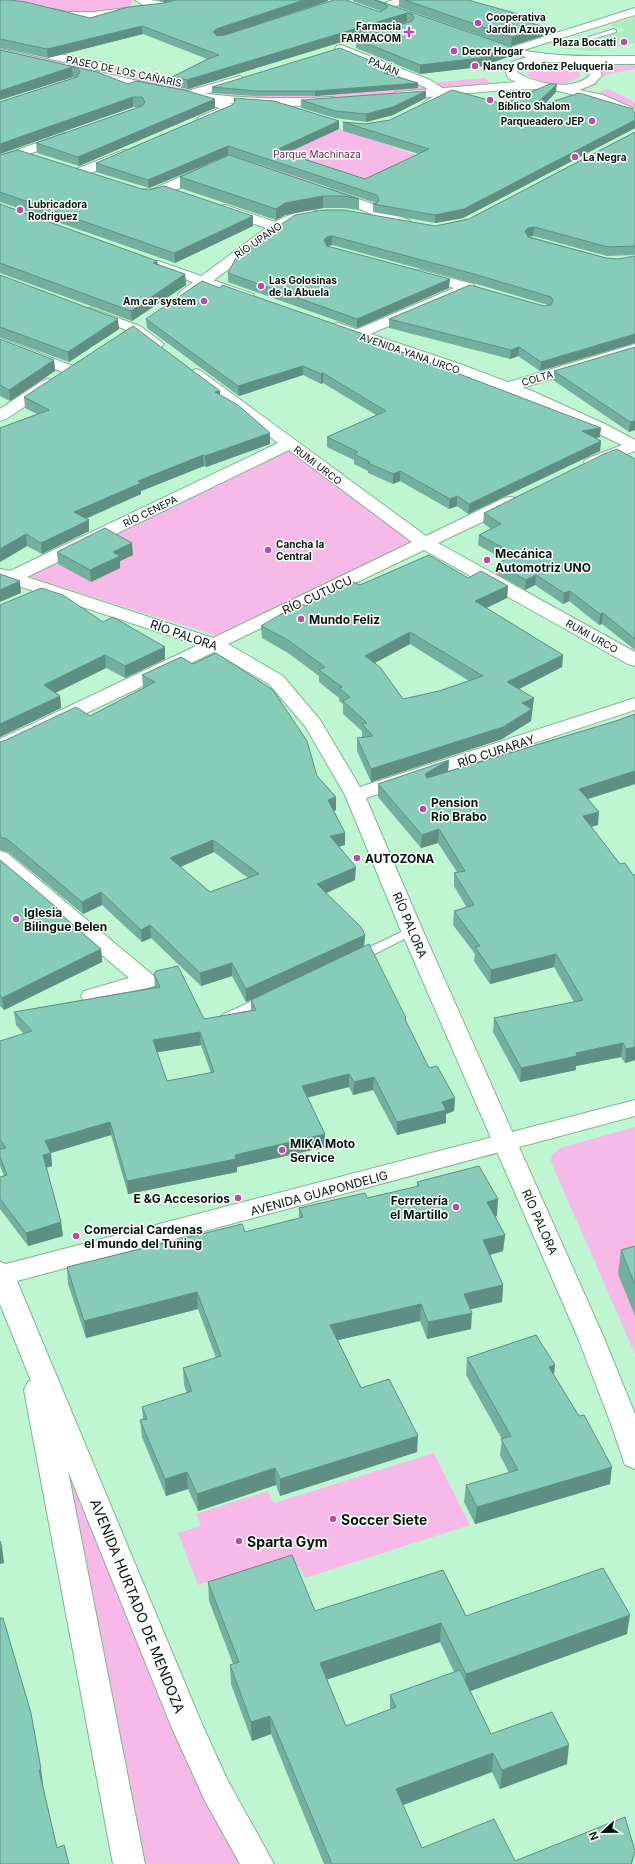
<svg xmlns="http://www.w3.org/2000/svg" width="635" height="1864" viewBox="0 0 635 1864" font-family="Inter,sans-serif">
	<rect width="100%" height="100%" fill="#bef6d1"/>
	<!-- built -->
	<path fill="#acecc2" d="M635,17V43L621,47L617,45L611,48H601L598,51L563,49L553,46L568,41L592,44L594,42L600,40L599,39L626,30L610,25Z"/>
	<!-- green -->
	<path fill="#f7bae8" d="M0,0H132L134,1L127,8L118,11L79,14Z
		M0,45L212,89L395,86L485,78L496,87L350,100L206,98L0,53Z
		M635,60V69L610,74L593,79L599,84L577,92L576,86L596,75L583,63Z
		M553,64L568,66L578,70L580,76C568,87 539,85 527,75L528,69L538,65Z
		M608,89L635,102V113L591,96Z
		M320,122L425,158L376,184H316L242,159Z
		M287,448L417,543L221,637L23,575Z
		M635,1127V1354L551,1162L552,1155L560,1148Z
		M61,1445L243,1864H141Z
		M434,1453L470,1525L305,1578L299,1566L224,1590L219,1578L198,1585L178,1533L201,1526L196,1514L268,1491L274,1503Z"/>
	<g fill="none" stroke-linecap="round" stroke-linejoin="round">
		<defs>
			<path id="lane" d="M614,29L616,30V32L579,43L576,41Z
				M412,927L416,929L417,931L416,933L363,960L359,961L353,957L355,954Z
				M263,996L267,997L269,1000L267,1003L230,1021H222L220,1018L222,1015Z"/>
			<path id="street" d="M0,0L69,12H94L126,8L132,11L130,13C80,26 48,12 0,6Z
				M135,0H151L168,3L183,0H201L199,2L173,9L162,10L145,6Z
				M393,0H410L408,2L384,10L378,7L380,5Z
				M635,8V15L514,53H506L504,51L506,49Z
				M341,45L430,80L452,94L433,106H425L423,103L437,94L422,86L337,50L335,48L337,46Z
				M240,76L246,80L244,83L201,95L231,103L234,109L232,112L207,123H199L197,120L199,117L220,108L184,98L182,95L184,92Z
				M65,133L69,134L71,137L69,140L0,164V156Z
				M124,150L129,151L130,154L129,157L84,176H74L72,173L74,170Z
				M207,165L212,166L214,169L212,172C189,182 162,202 136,196L134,193L136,190L153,189Z
				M330,189L370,203L410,221L412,224L410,227H400L360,209L325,196L323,193L325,190Z
				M225,205L275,222C286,216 304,208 317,211L319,214L317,217L295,222L281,230L190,298H180L178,295L180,292L266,228L220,212L218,209L220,206Z
				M420,270L473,284L475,287L473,290L363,337L358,338L353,337L351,334L353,331L454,288L415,277L413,274L415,271Z
				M90,308L140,326L164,344L161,347C149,350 141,340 132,333C118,325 100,321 85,315L83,312L85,309Z
				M0,338L75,367L78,370L75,373L70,375L65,373L0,348Z
				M635,344V354L508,392L502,390L500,387L502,384Z
				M196,369L201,371L426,536L504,498L510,497L516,498L518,502L516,506L438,543L635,652V666L628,664L424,550L228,644L283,676L320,720L360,787L635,698V710L366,798L423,931L604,1338L635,1414V1469L625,1465L611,1424L578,1338L401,931L345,795L305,726L269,684L214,652L7,751L0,753V739L198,645L0,580V569L10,571L278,443L191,377L188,374L191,371ZM289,450L412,542L213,638L27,577Z
				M48,379L54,381L56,384L54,387L6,419L0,421V409L42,381Z
				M635,440V451L592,467L586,465L584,462L586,459Z
				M0,851L7,853L154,976L157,981L154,986L92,1004L84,1001L81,996L84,991L129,978L0,869Z"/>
			<path id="secondary" d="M483,39C493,41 502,46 512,48C553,58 594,56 635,56V64H593L598,67L602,75L594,84L579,90L603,95L635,109V117L595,101L559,91L539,89L503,90L396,100L390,96L396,92L516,82L508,78L505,69L512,62L527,57L506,53L479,44L477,42L479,40ZM547,62C560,62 584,61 590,75C574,92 536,84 518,73L517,70C526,63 537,63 547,62Z
				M0,42L110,64L116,68L110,72L0,48Z
				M91,70C130,79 168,89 207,94C249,99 290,99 332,97L336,98L338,101L336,104L332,105C244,109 172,98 87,77L85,74Z
				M158,261L253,294L255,297L253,300H243L153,268L151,265L153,262Z
				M338,323L457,363L532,391L605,424L635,440V451L521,398L446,370L333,330L331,327L333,324Z
				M635,1100V1116L17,1281L202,1724L227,1779L274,1864H240L205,1801L171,1726L68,1471L145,1864H113L24,1390L28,1382L31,1381L0,1304V1262L6,1264Z"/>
		</defs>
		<!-- lane casing -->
		<use href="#lane" stroke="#7eb491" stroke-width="2"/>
		<!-- street casing -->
		<use href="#street" stroke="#7eb491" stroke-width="2"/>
		<!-- secondary casing -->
		<use href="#secondary" stroke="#7eb491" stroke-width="2"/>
		<!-- lane -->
		<use href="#lane" fill="#fff" fill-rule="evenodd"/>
		<!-- street -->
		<use href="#street" fill="#fff" fill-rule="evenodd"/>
		<!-- secondary -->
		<use href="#secondary" fill="#fff" fill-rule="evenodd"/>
	</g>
	<!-- wall -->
	<path fill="#73af9f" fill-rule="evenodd" d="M0,0L90,18L176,0H328V1L223,35L380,12L381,11L353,1V0H376L512,47L511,56L479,67L420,74L356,48V39L408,22H407L188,89L172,86V77L207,59L143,34L48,58L0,48Z
		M157,0H174L164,2Z
		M399,0H468L518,18L543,36L511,46L399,7Z
		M0,50L97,72L128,84L215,108L79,166L37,153L36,143L140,107H133L0,154V102L76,77H73L0,100Z
		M397,72V77L418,83V88L315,96H256L212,93V87Z
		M556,92L544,105L635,114V128L463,218L435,223L373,212V204L376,203L234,156L359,199V210L344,208H323L285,215L276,220L180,188V177L229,155L149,188L96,172V163L232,105L234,103V98L339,129L287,153L365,179L419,154L343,131V122L365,124L503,104Z
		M426,98L393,115L366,122L335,118L301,108V100Z
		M635,132V255L607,256L533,236H528L606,258L540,371L518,356L510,359L389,328V319L544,306L548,305L473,283L332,245L327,246L449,288L357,328L228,282V273L295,215L435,226L469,219Z
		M0,155L142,189L253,216V226L175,263L0,202Z
		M0,204L157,261L158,264L185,274L186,285L132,321L0,273Z
		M0,275L119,329L69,362L0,337Z
		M220,288L366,335V339L600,437L596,438L601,441L600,451L468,514L457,506L449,509L400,481L393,484L368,473V471L354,464V460L327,447V437L376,415L323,383L321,384L303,375L239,396L147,328L146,319Z
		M0,339L54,360L55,371L10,401L0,396Z
		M635,347V430L629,432L553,380L554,371Z
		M220,391V395L270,433V444L206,467L204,466L141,491V494L86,519L89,520V531L42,554L27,546L0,562V428L37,414L25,408L24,397Z
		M635,459V650L602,624L599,625L569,601L563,604L535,585L525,590L496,574L497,564L505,560L478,545L479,535L491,529L483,523L484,513Z
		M57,552L133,555L120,561V568L91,582L58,564Z
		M468,578L508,586L507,598L486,608L563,655L562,667L519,689L533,710L532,711L531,721L502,739L371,782L357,751V738L362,737V731L343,714V704L339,701V698L319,682V676L288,653L262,638L261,626L306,606L360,585ZM410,644L469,681L439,691L403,699L375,663Z
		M0,605L103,622L165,647V659L125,678L106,668L55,693L60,696L61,708L0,737Z
		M181,657L317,776L336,797V810L333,811L345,845L339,847L355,880L326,893L365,935L364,946L406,1018V1022L429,1068L455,1098L454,1111L446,1114V1123L397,1135L373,1090L353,1095L349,1087L307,1097L325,1147L237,1167V1172L128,1194L111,1135L51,1153L52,1166L46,1168L61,1222L63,1236L28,1246L0,1209V1177L4,1176L0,1166V1041L24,1034L16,1025L14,1012L155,987L154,974L204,1019L251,1010V1000L246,1002L232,976L201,986L151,938L142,942L102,905L83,914L8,852L0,850V742L90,716L144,688H143L142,675ZM214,852L248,878L210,892L180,867ZM201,1045L211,1073L167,1081L157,1052Z
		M635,714V784L588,799L598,825L591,827L635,1060L625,1063L621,1057L576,1066V1070L520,1082L493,1032L494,1018L574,1002L554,967L490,984L474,961L475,954L453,925L454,911L467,908L454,886V873L457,872L438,843L421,848L378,797V784L449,760L448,771L619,720Z
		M0,860L101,949L102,962L4,1010L0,1006Z
		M417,1182L497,1216H495L505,1235L503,1251L490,1255L503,1285L502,1302L471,1309V1329L427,1339L420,1321L338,1340L361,1388L417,1452L280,1496L276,1485L198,1511L188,1489L166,1496L142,1437L140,1420H143L142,1407L187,1393L184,1385L183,1368L216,1358L198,1309L86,1338L68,1284L67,1267L245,1232L299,1218V1208L367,1198L417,1187Z
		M635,1246V1316L618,1274L621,1250Z
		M467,1358L555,1365L554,1375L610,1484L475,1524L464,1502L466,1485L509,1473L500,1455L502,1439L466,1375Z
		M208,1582L315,1611L466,1616L627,1634L470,1691L491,1734L567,1764L500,1789L492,1772L403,1805L422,1848L515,1861L632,1864H324L271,1734L252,1741L231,1684L230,1665L233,1664L209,1601ZM440,1642L454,1672L390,1695V1710L346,1726L326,1679Z"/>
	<!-- shaded-wall -->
	<path fill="#5e8f82" d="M164,0H174L164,2Z
		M304,0H328V1L217,38L213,32L216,29Z
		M407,13V22L188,89L187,80Z
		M142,26L143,34L48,58L47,49Z
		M544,27L543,36L511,46L512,37Z
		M512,47L511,56L479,67L420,74V65Z
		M72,67L73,77L0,100V91Z
		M397,72V77L384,73Z
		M418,83V88L315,96V91Z
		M557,84L556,92L532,117V108Z
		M426,91V98L393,115L366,122V114Z
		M133,97V107L0,154V144Z
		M215,99V108L79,166L78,157Z
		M635,120V128L463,218L435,223V215Z
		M339,121V129L276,158V150Z
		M228,146V155L149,188L148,180Z
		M323,196V208L285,215L276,220V209L285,203Z
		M253,216V226L175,263L174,253Z
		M534,227L533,236L528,237L525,231L528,228Z
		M332,236V245L327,246L324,240L327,237Z
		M157,261L158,271L153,263Z
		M185,274L186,285L132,321L131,311Z
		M450,279L449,288L357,328V319Z
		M118,319L119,329L69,362L68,352Z
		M635,334V343L540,371L541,362Z
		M519,347L518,356L510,359L511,350Z
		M54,360L55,371L10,401L9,390Z
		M303,366V375L239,396L238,386Z
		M323,373V383L321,384V374Z
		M220,391V402L215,392Z
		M635,421V430L629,432L630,422Z
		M601,428L600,437L581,441L582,431Z
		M270,433V444L206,467L205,456Z
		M601,441L600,451L468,514L469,504Z
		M203,455L204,466L141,491V494L75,523L74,512L138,481Z
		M400,471V481L393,484V474Z
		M457,496V506L449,509L450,499Z
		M89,520V531L42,554L41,543Z
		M26,534L27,546L0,562V549Z
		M132,543L133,555L120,561V568L91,582L90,570L113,552Z
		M536,575L535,585L525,590L526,580Z
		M20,581L21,593L0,602V590Z
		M508,586L507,598L474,614L475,601Z
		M570,591L569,601L563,604L564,593Z
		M603,613L602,624L599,625L600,614Z
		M410,632V644L365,668V656Z
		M165,647V659L125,678V666Z
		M105,655L106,668L45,698L44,685Z
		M563,655L562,667L507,695V682Z
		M60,696L61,708L0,737V724Z
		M534,698L531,721L502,739L371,782V769L522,703Z
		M449,760L448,773L425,787V774Z
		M635,771V784L578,802L579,789Z
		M336,797V810L328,813V800Z
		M599,812L598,825L582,829L583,816Z
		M439,829L438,843L421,848L422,835Z
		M345,833V845L330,848V836Z
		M213,840L214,852L171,871L170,858Z
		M356,867L355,880L317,897V884Z
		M101,892L102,905L83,914L82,902Z
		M150,925L151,938L142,942L141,930Z
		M365,935L364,947L246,1002V989Z
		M101,949L102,962L4,1010L2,998Z
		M556,954L554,967L490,984L491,970Z
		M232,963V976L201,986L200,973Z
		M200,1032L201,1045L154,1053L153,1040Z
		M623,1043L621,1057L576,1066V1070L520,1082L521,1068L576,1053Z
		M635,1047V1060L625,1063L626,1049Z
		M349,1074V1087L302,1099V1086Z
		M374,1077L373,1090L353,1095L354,1082Z
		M455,1098L454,1111L446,1114V1123L397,1135V1122L442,1102Z
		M110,1122L111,1135L47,1154L45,1141Z
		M325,1134V1147L237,1167V1172L128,1194L127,1181L235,1155Z
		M51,1153L52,1166L44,1168L43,1155Z
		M498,1199L497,1216L486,1218L487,1202Z
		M61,1222L63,1236L28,1246L26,1233Z
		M505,1235L503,1251L482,1257L483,1240Z
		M503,1285L502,1302L463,1311L464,1294Z
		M197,1292L198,1309L86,1338L84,1321Z
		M421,1304L420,1321L330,1342V1325Z
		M472,1313L471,1329L427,1339L428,1322Z
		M555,1365L553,1381L549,1367Z
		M418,1436L417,1452L280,1496V1479Z
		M612,1467L610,1484L475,1524L477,1507Z
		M275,1468L276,1485L198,1511L197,1494Z
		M187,1472L188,1489L166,1496L165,1479Z
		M2,1547L4,1563L0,1564V1548Z
		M630,1615L627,1634L465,1693L466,1674Z
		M441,1623L440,1642L320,1682V1663Z
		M270,1716L271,1734L252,1741L251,1722Z
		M569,1745L567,1764L500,1789L502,1770Z
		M493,1753L492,1772L395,1808L396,1789Z
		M41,1769L43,1784L41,1785L39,1770Z
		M635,1851L632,1864H631Z"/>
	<!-- building -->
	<path fill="#86ccb9" stroke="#5e8f82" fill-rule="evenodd" d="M0,0H10L26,2L90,18L128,7L164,3L176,0H304L216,29L213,32L217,36L225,35L334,0H346L380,12L388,7L385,4L374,0H376L512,47L480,58L420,65L356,39L412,21L414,18L412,14L407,13L187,80L172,77L208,59L219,55L142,26L47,49L0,39Z
		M405,0H468L518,14L516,18L544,27L512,37Z
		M340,48L397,72L384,73L418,83L315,91H256L212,87Z
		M0,50L97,72L128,84L136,81L184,90L215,99L78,157L36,143L142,106L145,102L142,97H133L0,144V102L77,77L80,72L77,68L72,67L0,91Z
		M550,84H557L532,108L579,93L633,109L635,114V120L464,209L435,215L373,204L377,203L379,200L377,195L228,146L148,180L96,163L232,105L235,102L234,98L274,101L339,121L276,150L365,179L429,149L343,122L365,124L390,120L452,90L503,104Z
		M426,91L393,107L366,114L335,111L301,100Z
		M635,132V246L608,247L534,227L528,228L525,231L528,237L606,258L618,259L635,256V334L541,362L519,347L511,350L389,319L470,285L544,306L551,305L553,300L551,297L474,274L332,236L327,237L324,240L327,246L450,279L357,319L228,273L238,254L295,215L323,210H344L435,226L469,219Z
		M18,150L142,189L149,190L164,186L253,216L174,253L0,192V155Z
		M229,155L359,199L344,196H323L285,203L276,209L180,177Z
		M0,204L157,261L153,263L185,274L131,311L0,263Z
		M0,275L118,319L68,352L0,327Z
		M202,281L220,288L222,285L366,335L365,338L601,428L582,431L601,441L469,504L457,496L450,499L400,471L393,474L368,463L370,462L354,454L358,452L327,437L386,411L323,373L321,374L303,366L238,386L146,319Z
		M133,326L220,391L215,392L238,405L270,433L205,456L203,455L138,481L141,483L74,512L89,520L41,543L26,534L0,549V428L49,410L24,397Z
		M0,339L54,360L9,390L0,385Z
		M635,347V421L630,422L554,371Z
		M617,449L635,459V639L603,613L600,614L570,591L564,593L536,575L526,580L497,564L515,554L479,535L501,524L484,513L604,454Z
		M105,528L132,543L113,552L120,556L90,570L57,552Z
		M429,555L468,578L481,571L508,586L475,601L563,655L507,682L534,698L522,703L532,709L503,727L371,769L357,738L373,736L362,724L367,723L343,701L350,697L339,688L342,687L319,670L325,667L288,640L261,626L300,603L306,606L353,582L360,585ZM410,632L483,676L439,691L403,699L380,667L365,656Z
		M0,574L20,581L0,590Z
		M41,588L63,595L103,622L113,617L165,647L125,666L105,655L44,685L60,696L0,724V605Z
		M216,653L273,690L307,741L317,776L336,797L328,800L345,833L330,836L356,867L317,884L361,927L365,935L246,989L232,963L200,973L150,925L141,930L101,892L82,902L7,839L0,837V742L6,740L76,707L90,716L155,682L142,675L181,657L193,664ZM213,840L259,874L210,892L170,858Z
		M635,714V771L579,789L599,812L583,816L620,864L625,863L633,875H635V1047L626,1049L623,1043L576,1053L577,1056L521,1068L494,1018L583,1000L556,954L491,970L475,947L480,946L454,911L474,905L454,873L465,871L439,829L422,835L378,784L449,760L425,774L427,778L619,720Z
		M0,860L62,912L59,913L101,949L2,998L0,995Z
		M369,944L406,1018L405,1019L429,1068L437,1066L455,1098L442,1102L446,1110L397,1122L374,1077L354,1082L349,1074L302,1086L325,1134L235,1155L236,1159L127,1181L110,1122L45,1141L51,1153L43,1155L61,1222L26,1233L0,1199V1177L7,1175L0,1157V1149L6,1148L0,1139V1041L32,1031L14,1012L160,987L154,974L156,971L178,966L204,1019L256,1010L251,1000ZM200,1032L214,1072L167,1081L153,1040Z
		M479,1166L498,1199L487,1202L505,1235L483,1240L503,1285L464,1294L472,1313L428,1322L421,1304L330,1325L361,1388L389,1379L418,1436L280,1479L275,1468L197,1494L187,1472L165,1479L140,1420L147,1419L142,1407L192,1391L183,1368L221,1356L197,1292L84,1321L67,1267L242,1224L245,1232L303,1217L299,1208L365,1193L367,1198L419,1186L417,1182Z
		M635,1246V1285L621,1250Z
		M536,1335L555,1365L549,1367L579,1416L584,1415L612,1467L477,1507L466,1485L518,1470L501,1439L511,1436L467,1358Z
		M0,1541L2,1547L0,1548Z
		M292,1555L315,1611L443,1570L466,1616L603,1568L630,1615L466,1674L441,1623L320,1663L346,1726L396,1707L390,1695L460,1670L491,1734L552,1712L569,1745L502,1770L493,1753L396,1789L422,1848L494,1819L515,1861L625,1817L635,1851L631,1864H332L270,1716L251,1722L230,1665L239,1662L208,1582Z
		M0,1618H3L31,1713L41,1769L39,1770L57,1848L64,1845L69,1864H0Z"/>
	<!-- markers -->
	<g fill="#bc4ba7" stroke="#fff" stroke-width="1.5">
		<circle cx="478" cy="23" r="4"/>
		<path d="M407 26h4v4h4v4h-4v4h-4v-4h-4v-4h4z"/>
		<circle cx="624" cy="42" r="4"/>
		<circle cx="454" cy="51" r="4"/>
		<circle cx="475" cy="66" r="4"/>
		<circle cx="490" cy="100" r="4"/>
		<circle cx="592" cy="121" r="4"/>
		<circle cx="575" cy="157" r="4"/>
		<circle cx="20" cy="210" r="4"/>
		<circle cx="261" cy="286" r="4"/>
		<circle cx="204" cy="301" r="4"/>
		<circle cx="268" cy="550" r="4"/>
		<circle cx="487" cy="560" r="4"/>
		<circle cx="301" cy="619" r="4"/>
		<circle cx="423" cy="809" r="4"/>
		<circle cx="357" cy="858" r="4"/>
		<circle cx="16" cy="919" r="4"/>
		<circle cx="282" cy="1150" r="4"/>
		<circle cx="238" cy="1198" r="4"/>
		<circle cx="456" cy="1207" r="4"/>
		<circle cx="76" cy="1236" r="4"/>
		<circle cx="333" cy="1519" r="4"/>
		<circle cx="239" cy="1541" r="4"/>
	</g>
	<g text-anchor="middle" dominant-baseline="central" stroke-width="3" stroke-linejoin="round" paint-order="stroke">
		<!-- far-poi labels -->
		<g font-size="10" font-weight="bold" fill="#011408" stroke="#fff" text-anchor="start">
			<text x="486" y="17">Cooperativa<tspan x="486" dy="12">Jardín Azuayo</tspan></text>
			<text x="401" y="26" text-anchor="end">Farmacia<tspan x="401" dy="12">FARMACOM</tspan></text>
			<text x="616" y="42" text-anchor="end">Plaza Bocatti</text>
			<text x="462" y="51">Decor Hogar</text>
			<text x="483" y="66">Nancy Ordoñez Peluqueria</text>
			<text x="498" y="94">Centro<tspan x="498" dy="12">Bíblico Shalom</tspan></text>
			<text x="584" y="121" text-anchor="end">Parqueadero JEP</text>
			<text x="583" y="157">La Negra</text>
			<text x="28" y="204">Lubricadora<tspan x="28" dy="12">Rodriguez</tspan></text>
			<text x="269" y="280">Las Golosinas<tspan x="269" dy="12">de la Abuela</tspan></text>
			<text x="196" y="301" text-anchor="end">Am car system</text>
			<text x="276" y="544">Cancha la<tspan x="276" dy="12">Central</tspan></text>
		</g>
		<!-- far-street labels -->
		<g font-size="10" fill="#011408" stroke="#fff">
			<text transform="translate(384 66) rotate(22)">PAJÁN</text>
			<text transform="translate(124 71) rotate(12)">PASEO DE LOS CAÑARIS</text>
			<text transform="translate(258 240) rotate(-35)">RÍO UPANO</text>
			<text transform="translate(410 353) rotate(19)">AVENIDA YANA URCO</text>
			<text transform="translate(537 378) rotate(-16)">COLTA</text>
			<text transform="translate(318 465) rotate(37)">RUMI URCO</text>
			<text transform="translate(150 511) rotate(-26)">RÍO CENEPA</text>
			<text transform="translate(592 636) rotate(29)">RUMI URCO</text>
		</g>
		<!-- far-park labels -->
		<g font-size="10" fill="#68235b" stroke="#fff">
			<text x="317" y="154">Parque Machinaza</text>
		</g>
		<!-- poi labels -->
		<g font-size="12" font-weight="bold" fill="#011408" stroke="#fff" text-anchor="start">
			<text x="495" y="553">Mecánica<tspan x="495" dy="14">Automotriz UNO</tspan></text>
			<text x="309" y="619">Mundo Feliz</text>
			<text x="431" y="802">Pension<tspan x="431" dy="14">Río Brabo</tspan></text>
			<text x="365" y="858">AUTOZONA</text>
			<text x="24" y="912">Iglesia<tspan x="24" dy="14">Bilingue Belen</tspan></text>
			<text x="290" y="1143">MIKA Moto<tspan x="290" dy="14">Service</tspan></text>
			<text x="230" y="1198" text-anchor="end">E &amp;G Accesorios</text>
			<text x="448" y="1200" text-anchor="end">Ferretería<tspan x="448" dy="14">el Martillo</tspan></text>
			<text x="84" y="1229">Comercial Cardenas<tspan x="84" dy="14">el mundo del Tuning</tspan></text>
		</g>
		<!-- street labels -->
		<g font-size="12" fill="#011408" stroke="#fff">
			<text transform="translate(317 595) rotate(-25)">RÍO CUTUCU</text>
			<text transform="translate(184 635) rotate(19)">RÍO PALORA</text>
			<text transform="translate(496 751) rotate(-18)">RÍO CURARAY</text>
			<text transform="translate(410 925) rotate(67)">RÍO PALORA</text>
			<text transform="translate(319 1193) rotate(-15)">AVENIDA GUAPONDELIG</text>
			<text transform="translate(540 1222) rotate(66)">RÍO PALORA</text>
		</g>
		<!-- near-poi labels -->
		<g font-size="14" font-weight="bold" fill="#011408" stroke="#fff" text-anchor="start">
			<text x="341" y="1519">Soccer Siete</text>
			<text x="247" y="1541">Sparta Gym</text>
		</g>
		<!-- near-street labels -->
		<g font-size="14" fill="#011408" stroke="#fff">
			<text transform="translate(138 1606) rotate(68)">AVENIDA HURTADO DE MENDOZA</text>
		</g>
	</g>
	<!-- north arrow -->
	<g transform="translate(603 1832) rotate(248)" stroke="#ffffff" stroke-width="3" paint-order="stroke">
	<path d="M0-3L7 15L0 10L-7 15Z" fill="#011408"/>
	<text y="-6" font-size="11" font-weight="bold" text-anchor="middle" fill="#011408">N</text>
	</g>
</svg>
